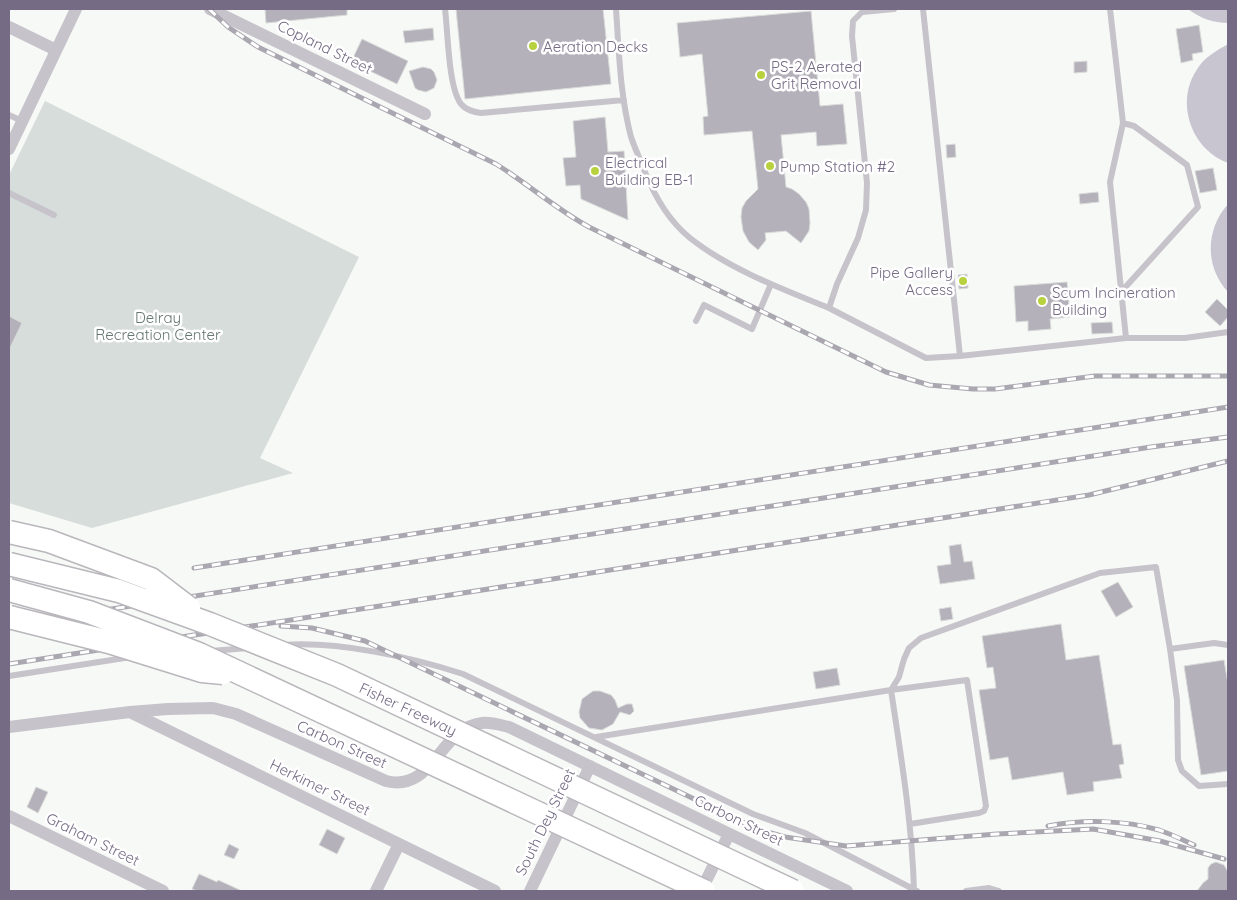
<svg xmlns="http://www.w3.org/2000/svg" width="1237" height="900" viewBox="0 0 1237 900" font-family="Quicksand,sans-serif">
	<rect width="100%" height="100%" fill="#f7f9f7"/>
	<!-- green -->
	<path fill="#d6ddda" d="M45,101L359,257L260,458L293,473L92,528L9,503V175Z"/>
	<!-- water -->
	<path fill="#c8c5d0" d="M1188,9H1228V23C1213,23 1200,18 1188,9Z
		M1228,44V163C1192,150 1175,104 1196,71C1203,58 1216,51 1228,44Z
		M1228,204V292C1204,266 1206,229 1228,204Z"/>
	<!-- building -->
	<path fill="#b4b1bb" stroke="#d9dbd9" d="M265,9H347V15L266,23Z
		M456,9H603L611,84L465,99Z
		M811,11L820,106L843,104L847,144L817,146L816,132L781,135L786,187L792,189L799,194L806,202L809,209L810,223L809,231L801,243L786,231L765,233L766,240L758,250L749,242L743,231L741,217L742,208L746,201L758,189L752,131L704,135L703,117L708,116L702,54L680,57L677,23Z
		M1199,25L1203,52L1192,54L1193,60L1181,63L1176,29Z
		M433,28L434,40L405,43L403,31Z
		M362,39L408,61L397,84L351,62Z
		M1087,61V72L1074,73V62Z
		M423,67L431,69L434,72L437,80L434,88L426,92L418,90L415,88L409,71Z
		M605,117L608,152L624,151L628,220L581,199L580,185L566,186L563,158L576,157L573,121Z
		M955,144L956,157L947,158L946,145Z
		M1213,168L1217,190L1200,193L1195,171Z
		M1098,192L1099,202L1080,204L1079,194Z
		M967,274L968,288L959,289L958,275Z
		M1067,282L1070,317L1050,319L1051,329L1028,331V321L1016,322L1014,286Z
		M1217,299L1228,310V317L1220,326L1205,312Z
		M9,316L22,323L9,350Z
		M1112,322L1113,333L1092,334L1091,323Z
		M961,544L964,562L972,561L975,579L940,584L937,566L951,564L949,546Z
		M1118,582L1133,607L1116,617L1101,591Z
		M951,607L953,619L941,621L939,609Z
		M1061,624L1066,660L1099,655L1113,745L1121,744L1124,764L1119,765L1122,778L1093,782L1094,791L1067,795L1063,772L1012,780L1008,757L990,760L979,690L996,688L993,667L987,668L982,636Z
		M1224,660L1228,684V771L1201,775L1184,666Z
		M837,668L840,685L816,689L813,672Z
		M593,691H600L611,695L615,700L618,708L627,704H632L634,711L630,715L620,712L613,724L602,730L589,728L580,718L579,712L582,699Z
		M36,787L48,792L38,813L27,807Z
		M327,829L345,838L337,854L319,845Z
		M229,844L239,849L234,859L224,855Z
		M1216,862L1224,865L1228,872V891H1197L1203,883L1208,879V868L1211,864Z
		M199,874L217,882L218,880L242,891H197L192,889Z"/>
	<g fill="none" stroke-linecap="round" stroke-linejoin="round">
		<!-- service -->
		<path stroke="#c6c3ca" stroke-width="6" d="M445,9C448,31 448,87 461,104C466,110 473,112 481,113L624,100
			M616,9C619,52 620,95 631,137C635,149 641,161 645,172C655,197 669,221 690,238C729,269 782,289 829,308
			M894,9L862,12L853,21L852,36L867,183L866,210L858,238L837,284L829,308L926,358L960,356
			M923,9L960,356L1126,338L1110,182L1123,123L1110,9
			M9,115L22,121
			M9,193L54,215
			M1121,292L1198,207L1187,165L1134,126L1123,123
			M696,321L704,305L752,329L771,284
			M1126,338H1185L1228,332
			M283,645C338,641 411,657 463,674L753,814L805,833L917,891
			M1170,649L1214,643L1228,645
			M211,651L248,648
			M9,676L131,657
			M596,737L891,690L967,680L986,806L984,811L979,813L910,824
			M914,890C912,822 901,756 891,690L899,677L904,659L909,648L921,638L1100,573L1156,567L1170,649L1177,700L1178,760L1182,771L1199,786L1228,784
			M966,891L989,888L999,891"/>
		<!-- minor -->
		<path stroke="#c6c3ca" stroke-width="12" d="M210,9L425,114
			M9,27L56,50
			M9,149L76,9
			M130,712L495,891
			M9,727L130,712L168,709L213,708L236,714L386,781C434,793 439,728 482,723C491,722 500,725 509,727L847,891
			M9,816L163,891
			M376,891L399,844
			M530,891L590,766
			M701,891L729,834"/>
		<defs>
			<path id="rail" d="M209,9L228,27L258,47L496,164C528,184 556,209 589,227L886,372L929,385L973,389H995L1095,376H1228
				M194,568L1228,407
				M9,625L1151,447L1228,437
				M281,626L312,628L365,641L740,821L761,830L785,837L846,846L997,834L1093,829L1160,841L1224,859
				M9,664L1089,495L1228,461
				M1048,826C1083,819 1124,820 1159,830C1171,834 1183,840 1194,845"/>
		</defs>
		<!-- rail casing -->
		<use href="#rail" stroke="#aaa7b0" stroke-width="5"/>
		<!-- rail -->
		<use href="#rail" stroke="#fff" stroke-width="3" stroke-dasharray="9" stroke-linecap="butt"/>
		<defs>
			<path id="motorway-bridge" d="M9,532L49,541L151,579L189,608
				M9,564L119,591L210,624L337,675L793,891
				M9,590L89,612L199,654L704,891
				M9,617L109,642L202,671L223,673"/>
		</defs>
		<!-- motorway-bridge casing -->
		<use href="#motorway-bridge" stroke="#b9b6bc" stroke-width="25" stroke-linecap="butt"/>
		<!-- motorway-bridge -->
		<use href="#motorway-bridge" stroke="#fff" stroke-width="22"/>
	</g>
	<!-- markers -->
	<g fill="#b8d13e" stroke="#fff" stroke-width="2">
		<circle cx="533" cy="46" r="5"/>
		<circle cx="761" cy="75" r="5"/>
		<circle cx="770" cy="166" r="5"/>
		<circle cx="595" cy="171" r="5"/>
		<circle cx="963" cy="281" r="5"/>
		<circle cx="1042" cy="301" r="5"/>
	</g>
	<g text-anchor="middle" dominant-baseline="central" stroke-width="5" stroke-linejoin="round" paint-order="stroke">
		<!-- poi labels -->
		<g font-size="15" fill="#756b84" stroke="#fff" text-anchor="start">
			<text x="543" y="46">Aeration Decks</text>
			<text x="771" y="66">PS-2 Aerated<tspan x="771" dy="17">Grit Removal</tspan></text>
			<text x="605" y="162">Electrical<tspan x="605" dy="17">Building EB-1</tspan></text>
			<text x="780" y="166">Pump Station #2</text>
			<text x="953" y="272" text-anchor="end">Pipe Gallery<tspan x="953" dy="17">Access</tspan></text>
			<text x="1052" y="292">Scum Incineration<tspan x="1052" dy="17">Building</tspan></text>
		</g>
		<!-- street labels -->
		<g font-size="15" fill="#756b84" stroke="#fff">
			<text transform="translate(325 47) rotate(26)">Copland Street</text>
			<text transform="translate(408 709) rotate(25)">Fisher Freeway</text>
			<text transform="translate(342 744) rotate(24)">Carbon Street</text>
			<text transform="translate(320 787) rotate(26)">Herkimer Street</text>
			<text transform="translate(739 820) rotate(26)">Carbon Street</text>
			<text transform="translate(545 822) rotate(-64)">South Dey Street</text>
			<text transform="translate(93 839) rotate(26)">Graham Street</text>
		</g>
		<!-- park labels -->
		<g font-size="15" fill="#657772" stroke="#fff">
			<text x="158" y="317">Delray<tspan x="158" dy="17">Recreation Center</tspan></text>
		</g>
	</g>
	<!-- border -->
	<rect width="1237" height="900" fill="none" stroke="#756b84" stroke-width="20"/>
</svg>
